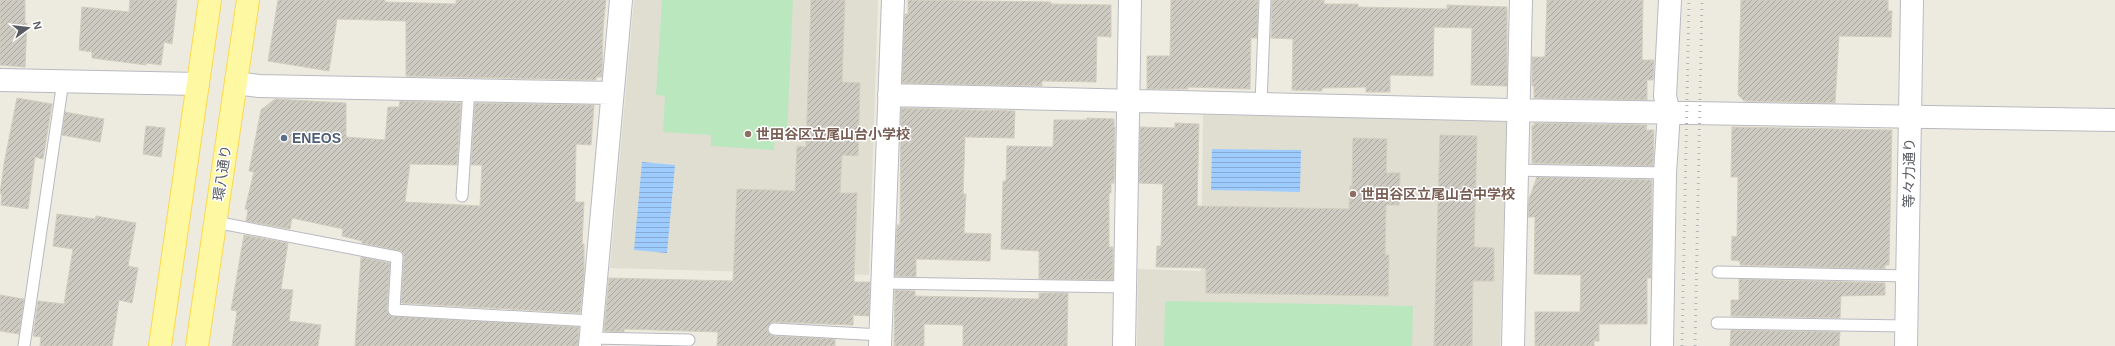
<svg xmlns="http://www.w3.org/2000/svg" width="2115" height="346" viewBox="0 0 2115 346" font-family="Helvetica,'Noto Sans JP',sans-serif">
	<defs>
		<pattern id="water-rules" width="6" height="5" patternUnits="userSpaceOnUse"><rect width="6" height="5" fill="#9eccff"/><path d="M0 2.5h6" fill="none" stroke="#84a9d2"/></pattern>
		<pattern id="building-hatch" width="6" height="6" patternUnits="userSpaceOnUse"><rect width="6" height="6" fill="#cdcac1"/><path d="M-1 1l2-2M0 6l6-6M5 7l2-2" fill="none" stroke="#a9a7a0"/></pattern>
	</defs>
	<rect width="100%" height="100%" fill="#edebe0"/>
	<!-- education -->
	<path fill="#dfded0" d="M634,0H878L869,275L610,268Z
		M1203,115L1507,119L1500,346H1137L1138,269L1201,271Z"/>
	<!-- pitch -->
	<path fill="#bae7be" d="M662,0H793L787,134H775L774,150L711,146V135L663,132L665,96L656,95Z
		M1165,301L1413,306L1412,346H1164Z"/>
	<!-- water -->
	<path fill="url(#water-rules)" d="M1212,149L1301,150L1300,192L1211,190Z
		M642,162L675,165L667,253L634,250Z"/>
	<!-- building -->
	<path fill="url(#building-hatch)" stroke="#d2cebe" d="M0,0H25V23H27L25,67L0,65Z
		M130,0H177L172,44L164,42L161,65L146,63V65L92,58V52L79,50L82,7L129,12Z
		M278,0H385V2L456,4V0H606L603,29L602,77H596V80L406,76V21L337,19L329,71L268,61Z
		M811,0H845L842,82L860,83L858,156L842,155L840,193H857L854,282H870L869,316L853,315V325L774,322L771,323L767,328L768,332L774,336L835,339V346H717L718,332L624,329V332L604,331L609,278L733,281L737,189L795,191L797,146L806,147Z
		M908,0L1051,2V4L1111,5V37L1097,36L1096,82L1042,81V86L902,83L905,14H908Z
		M1171,0H1258L1257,38H1251L1250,89L1188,87V89H1147V56H1170Z
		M1272,0H1324V4H1358V7L1447,9V5L1507,7V86L1471,85L1472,28L1434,27L1433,76L1390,75V92H1366V87L1322,88V91L1292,90L1293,39L1271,38Z
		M1547,0H1643L1642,60H1654L1653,80H1647V100L1534,98V86H1532V57H1545Z
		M1741,0H1888V11H1892L1891,37L1839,36L1835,103L1744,101L1738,95Z
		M17,98L52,104L43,159L35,157L28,209L1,205L2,194H0L4,164Z
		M275,99L346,103V137L385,140L388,107H399L400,101L461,103L457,165L410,164L405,202L480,206L482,165H471L475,103L594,105L591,145L576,144L575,202H584L582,244H584V278L580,313L401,303L404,257L401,251L362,243V241L342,236L343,229L292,218L290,229L246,221L248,210L245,209L254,172L249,171L261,110Z
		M901,108L1015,111L1014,138L965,137L963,194H966L964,233L991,234L990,261L916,259V277L895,276L897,225H900Z
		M65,112L104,119L100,142L62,135Z
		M1087,118L1114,119V127H1115L1114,183H1111V193H1109V247H1113V280L1039,279V251L1001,249L1003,181H1006L1007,146L1053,147L1054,120H1087Z
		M1175,123L1199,124L1197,206L1349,209L1350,186H1352L1353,138L1387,139L1386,173H1400L1399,205H1386L1385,255H1389L1388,296L1206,293V268L1156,267L1157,246H1161L1163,184L1139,183L1140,127L1175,128Z
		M1534,123L1647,125L1646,130H1654L1653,166L1532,163V125L1534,126Z
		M146,126L165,128L161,157L143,154Z
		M1732,127L1892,130L1889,265H1885V269L1740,265V261L1731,260L1732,236L1737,237L1738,177H1731Z
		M1440,135L1477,136L1474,247L1494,248V281H1473L1472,346H1434Z
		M1537,177L1652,180L1651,278H1647V324H1599V341H1594V346H1535V312H1580L1581,275L1534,274L1535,217H1528L1529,199Z
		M57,214L95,219L96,216L136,223L128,266L138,268L132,303L119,300L112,346H40L41,337L33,336L38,301L64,304L73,249L53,246Z
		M244,235L288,243L281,289L293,290L289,321L321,325L318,346H232L237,311L231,310Z
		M361,257L390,263L387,310L391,316L579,327L578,346H355Z
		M1739,279L1885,283V295L1841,296L1840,318L1731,316V300H1739Z
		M895,290L915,291V296L1039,299V293H1068L1067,346H963V325L924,324V346H894Z
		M0,295L24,299L19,334L0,331Z
		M1731,330L1840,332L1839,346H1730Z"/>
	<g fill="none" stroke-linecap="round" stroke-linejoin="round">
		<defs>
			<path id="lane" d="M1261,104L1265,0
				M1517,170L1665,173
				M462,196L469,89
				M215,222L397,257L394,310L592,321
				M1718,272L1907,276
				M883,283L1125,287
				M1717,323L1906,326
				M774,329L881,335
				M591,338L689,340
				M24,346L63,81"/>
			<path id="street" d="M0,80L198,84
				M236,83L259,86L612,93
				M889,95L1510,110L2115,120
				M590,346L621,0
				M880,346L893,0
				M1124,346L1130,0
				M1513,346L1521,0
				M1662,346L1665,173L1669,113L1665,96L1670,0"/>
			<path id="secondary" d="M1906,346L1912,0"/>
			<path id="primary" d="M160,346L210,0
				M197,346L248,0"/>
		</defs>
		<!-- lane casing -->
		<use href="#lane" stroke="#b8bac0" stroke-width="13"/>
		<!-- street casing -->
		<use href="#street" stroke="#b8bac0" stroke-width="24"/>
		<!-- secondary casing -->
		<use href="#secondary" stroke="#b9bcc3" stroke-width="24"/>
		<!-- primary casing -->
		<use href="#primary" stroke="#fcd94a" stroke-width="24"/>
		<!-- lane -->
		<use href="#lane" stroke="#fff" stroke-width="11"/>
		<!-- street -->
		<use href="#street" stroke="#fff" stroke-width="22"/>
		<!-- secondary -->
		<use href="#secondary" stroke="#fff" stroke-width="22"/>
		<!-- primary -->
		<use href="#primary" stroke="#fff8a3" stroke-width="22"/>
		<!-- rail -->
		<path stroke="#b4b5b5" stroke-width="3" stroke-dasharray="1 5" stroke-linecap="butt" d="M1682,346L1689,0
			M1695,346L1702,0"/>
	</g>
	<!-- markers -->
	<g fill="#8d6e63" stroke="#fff" stroke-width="1.5">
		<circle cx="748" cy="134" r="4"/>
		<circle cx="1353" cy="194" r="4"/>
	</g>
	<circle fill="#5c6f8a" stroke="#fff" stroke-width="1.5" cx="284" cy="138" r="4"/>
	<g text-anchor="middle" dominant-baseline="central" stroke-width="3" stroke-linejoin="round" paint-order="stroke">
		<!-- education labels -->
		<g font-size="14" font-weight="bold" fill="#785e54" stroke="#fff" text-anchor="start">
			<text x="756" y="134">世田谷区立尾山台小学校</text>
			<text x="1361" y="194">世田谷区立尾山台中学校</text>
		</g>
		<!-- service labels -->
		<g font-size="14" font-weight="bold" fill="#4e5e75" stroke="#fff" text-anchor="start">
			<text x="292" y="138">ENEOS</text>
		</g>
		<!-- street labels -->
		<g font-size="14" fill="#595c62" stroke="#fff">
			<text transform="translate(222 173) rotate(-82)">環八通り</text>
			<text transform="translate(1909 173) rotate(-89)">等々力通り</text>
		</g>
	</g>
	<!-- north arrow -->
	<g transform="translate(28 28) rotate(75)" stroke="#ffffff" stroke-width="3" paint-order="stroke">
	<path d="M0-3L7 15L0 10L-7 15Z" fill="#595c62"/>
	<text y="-6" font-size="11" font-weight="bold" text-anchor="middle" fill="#595c62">N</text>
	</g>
</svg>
